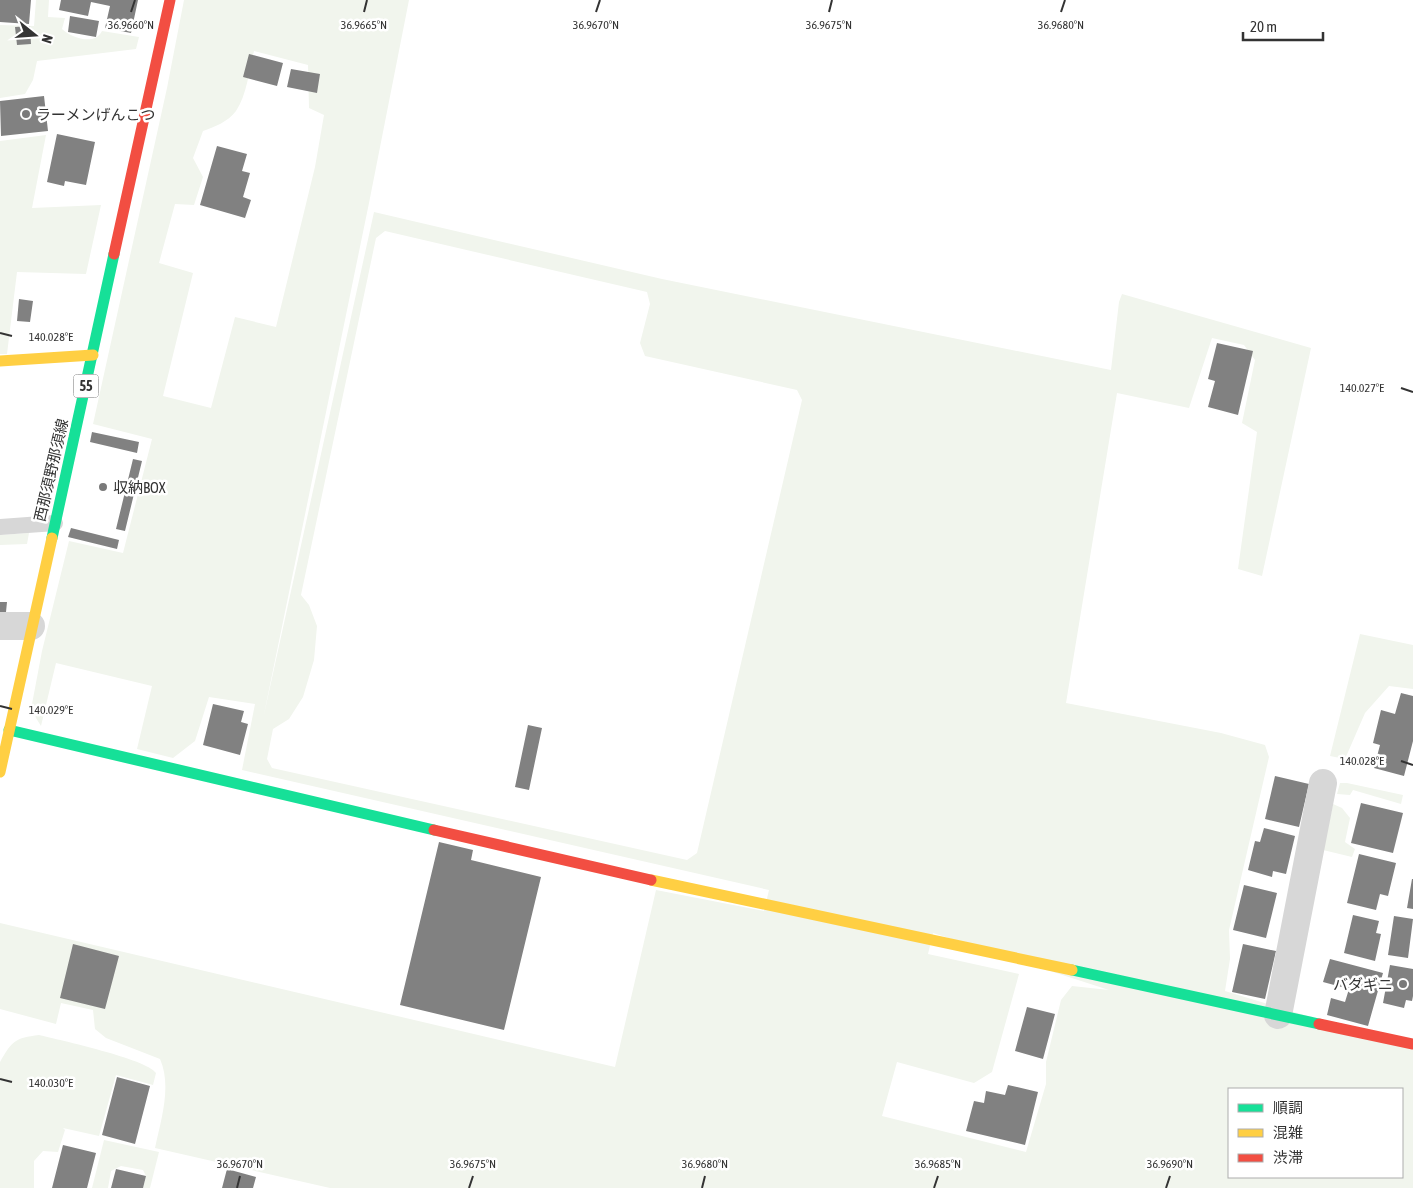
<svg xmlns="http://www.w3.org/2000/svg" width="1413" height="1188" viewBox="0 0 1413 1188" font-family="'Asap Condensed','Noto Sans JP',sans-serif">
	<rect width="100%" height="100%" fill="#fff"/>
	<!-- green -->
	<path fill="#f1f5ed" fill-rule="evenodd" d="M36,0H49L48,17L65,18L62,29C72,38 95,46 102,31L139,37L136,49L37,61L33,80L25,94L0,98V25L34,26Z
		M184,0H409L369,203L263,719L374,212L662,279L1111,370L1119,302L1122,294L1311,348L1262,576L1238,569L1257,432L1242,423L1255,360L1244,345L1212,338L1189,408L1117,393L1066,703L1221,733L1265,745L1269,757L1229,930L1230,959L1225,991L1413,1048V1188H330L155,1148C161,1120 172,1086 160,1059L106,1038L95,1029L93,1010L61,1003L56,1024L0,1009V923L615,1067L656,890L764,911L769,890L242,770L255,704L209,697L195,741L173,758L137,749L152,686L56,663L41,726L36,718L32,704L42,651L69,541L123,553L152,439L93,424L167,88ZM254,51L308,65L309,108L324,115L315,167L276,327L235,317L211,408L163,396L193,273L159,263L175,204L194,205L203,177L193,158L203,131C214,127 228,122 236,111C247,95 249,70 254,51ZM385,231L647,292L650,304L640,343L645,356L797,390L802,400L697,853L687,860L272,768L267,759L273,729L289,719L303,697L314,660L317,626L309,605L301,595L376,238ZM933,933L1109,990L1072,986L1061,1000L1046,1062V1084L1026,1152L882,1116L897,1062L974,1083L992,1072L1019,974L928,954ZM1229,1089H1402V1177H1229Z
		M46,135L32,208L101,205L86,274L17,272L7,354H0V141Z
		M29,533L27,544L0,545V535Z
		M1360,634L1413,645V689L1389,686L1365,713L1345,759L1330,756Z
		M1340,783H1347L1403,795L1401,804L1353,790L1350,795L1337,794Z
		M1333,804L1342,808L1350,818L1345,842L1355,849L1352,857L1323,850Z
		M39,1035C59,1040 147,1059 156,1073L153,1085L116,1075L99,1136L63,1128L65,1130L58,1152L43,1151L34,1161V1188H0V1062C12,1041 15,1038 39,1035Z
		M104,1140L159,1152L150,1188H143L146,1176L143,1170L121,1166L111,1171L108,1188H92Z"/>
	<!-- building -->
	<path fill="#818181" d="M0,0H31L29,24L0,22Z
		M61,0H138L131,33L105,28L110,6L91,2L88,16L59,10Z
		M70,16L99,21L96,37L68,32Z
		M30,26L31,44L17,45L15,27Z
		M249,54L283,63L277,86L243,77Z
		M291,69L320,74L317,93L287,87Z
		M44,96L48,131L1,136L0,101Z
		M57,134L95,142L86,185L65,181L64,186L47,182Z
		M217,146L247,154L242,171L250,173L243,197L251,200L245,218L200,205Z
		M19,299L33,301L30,322L17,321Z
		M1217,343L1253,351L1238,415L1208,407L1215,381L1208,379Z
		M92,432L139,442L137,453L90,442Z
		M133,459L142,461L125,531L116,529Z
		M71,528L119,540L117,549L68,537Z
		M0,602H7L6,612H0Z
		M1401,693L1413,696V741L1404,776L1374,768L1380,745L1373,743L1381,710L1395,714Z
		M213,704L244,711L241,722L248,724L240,755L203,745Z
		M528,725L542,728L529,790L515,787Z
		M1275,776L1309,784L1299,827L1265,819Z
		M1361,803L1403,813L1393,853L1351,843Z
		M1264,828L1295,836L1286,874L1273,871L1272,877L1248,870L1255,841L1260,842Z
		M439,842L473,850L471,860L541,877L504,1030L400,1005Z
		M1359,854L1396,863L1388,896L1380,894L1376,910L1347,903Z
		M1412,879H1413V909L1407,908Z
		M1244,885L1277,893L1266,938L1233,930Z
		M1353,915L1379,921L1376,933L1381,934L1375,961L1344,953Z
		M1394,916L1413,919L1408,958L1388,955Z
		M73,944L119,956L105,1009L60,998Z
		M1243,944L1276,951L1265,999L1232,992Z
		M1330,959L1383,973L1368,1026L1327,1015L1331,998L1345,1002L1349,989L1323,982Z
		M1390,965L1413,969V996L1412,1001L1406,1000L1404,1008L1383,1003Z
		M1027,1007L1055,1014L1043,1059L1015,1051Z
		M117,1077L150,1086L135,1144L102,1135Z
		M1008,1085L1038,1092L1025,1145L966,1131L974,1101L984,1103L986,1091L1005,1095Z
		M63,1145L96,1153L87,1188H52Z
		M116,1169L146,1176L143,1188H111Z
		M227,1169L256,1177L253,1188H222Z"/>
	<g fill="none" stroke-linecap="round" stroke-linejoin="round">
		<!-- lane -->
		<path stroke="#d7d7d7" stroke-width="16" d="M0,527L55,523"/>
		<!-- street -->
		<path stroke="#d7d7d7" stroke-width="28" d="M0,626H31
			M1278,1015L1323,783"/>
		<!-- fast -->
		<path stroke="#16e098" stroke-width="11" d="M52,538L114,254
			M9,730L434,830
			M1072,970L1319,1024"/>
		<!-- slow -->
		<path stroke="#ffcf43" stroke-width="11" d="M0,361L93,355
			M0,772L52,538
			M651,880L1072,970"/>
		<!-- jam -->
		<path stroke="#f24e42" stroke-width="11" d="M114,254L170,0
			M434,830L651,880
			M1319,1024L1413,1044"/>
	</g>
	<!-- ticks -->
	<path fill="none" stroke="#333" stroke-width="2" d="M131,12L135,0M364,12L367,0M596,12L600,0M829,12L832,0M1061,12L1065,0M0,333L12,336M1401,388L1413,392M0,706L12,709M1401,761L1413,765M0,1079L12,1082M237,1188L240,1176M469,1188L473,1176M702,1188L705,1176M934,1188L938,1176M1166,1188L1170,1176"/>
	<!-- markers -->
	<g fill="#7a7a7a" stroke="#fff" stroke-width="2">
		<circle cx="26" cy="114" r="5"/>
		<circle cx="103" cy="487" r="5"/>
		<circle cx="1403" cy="984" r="5"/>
	</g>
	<g text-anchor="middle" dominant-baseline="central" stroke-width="5" stroke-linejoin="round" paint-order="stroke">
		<!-- shield labels -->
		<rect fill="#fff" stroke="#707070" stroke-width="1" x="73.5" y="374.5" width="25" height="23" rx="4"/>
		<g font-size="14" font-weight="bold" fill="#333">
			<text x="86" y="386">55</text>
		</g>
		<!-- poi labels -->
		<g font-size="15" fill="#333" stroke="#fff" text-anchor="start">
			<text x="36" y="114">ラーメンげんこつ</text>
			<text x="113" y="487">収納BOX</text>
			<text x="1393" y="984" text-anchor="end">バダギニ</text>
		</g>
		<!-- street labels -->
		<g font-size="15" fill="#333" stroke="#fff">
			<text transform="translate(51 470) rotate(-77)">西那須野那須線</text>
		</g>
	</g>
	<g font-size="12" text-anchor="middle" fill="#333" stroke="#fff" stroke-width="5" stroke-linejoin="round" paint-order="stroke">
		<text x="131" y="29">36.9660°N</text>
		<text x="364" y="29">36.9665°N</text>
		<text x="596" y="29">36.9670°N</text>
		<text x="829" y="29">36.9675°N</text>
		<text x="1061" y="29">36.9680°N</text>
		<text x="51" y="341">140.028°E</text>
		<text x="1362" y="392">140.027°E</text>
		<text x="51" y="714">140.029°E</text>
		<text x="1362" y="765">140.028°E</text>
		<text x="51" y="1087">140.030°E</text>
		<text x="240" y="1168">36.9670°N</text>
		<text x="473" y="1168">36.9675°N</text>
		<text x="705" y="1168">36.9680°N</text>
		<text x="938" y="1168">36.9685°N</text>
		<text x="1170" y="1168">36.9690°N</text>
	</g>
	<!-- legend -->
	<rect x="1228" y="1088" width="175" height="90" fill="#ffffff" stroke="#adadad"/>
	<rect x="1238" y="1104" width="25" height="8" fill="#16e098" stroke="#adadad"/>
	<text x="1273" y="1113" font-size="15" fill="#333333">順調</text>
	<rect x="1238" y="1129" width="25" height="8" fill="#ffcf43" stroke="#adadad"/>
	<text x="1273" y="1138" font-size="15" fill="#333333">混雑</text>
	<rect x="1238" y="1154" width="25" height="8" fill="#f24e42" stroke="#adadad"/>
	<text x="1273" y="1163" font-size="15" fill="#333333">渋滞</text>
	<!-- north arrow -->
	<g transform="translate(35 35) rotate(107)" stroke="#ffffff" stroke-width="4" paint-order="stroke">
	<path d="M0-4L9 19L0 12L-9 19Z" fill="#333333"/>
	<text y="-8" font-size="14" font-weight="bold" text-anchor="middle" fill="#333333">N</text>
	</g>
	<!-- scale -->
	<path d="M1243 32v8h80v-8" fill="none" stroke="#333333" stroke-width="2.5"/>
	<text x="1250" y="32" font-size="15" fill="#333333" stroke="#ffffff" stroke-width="4" paint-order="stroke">20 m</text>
</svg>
